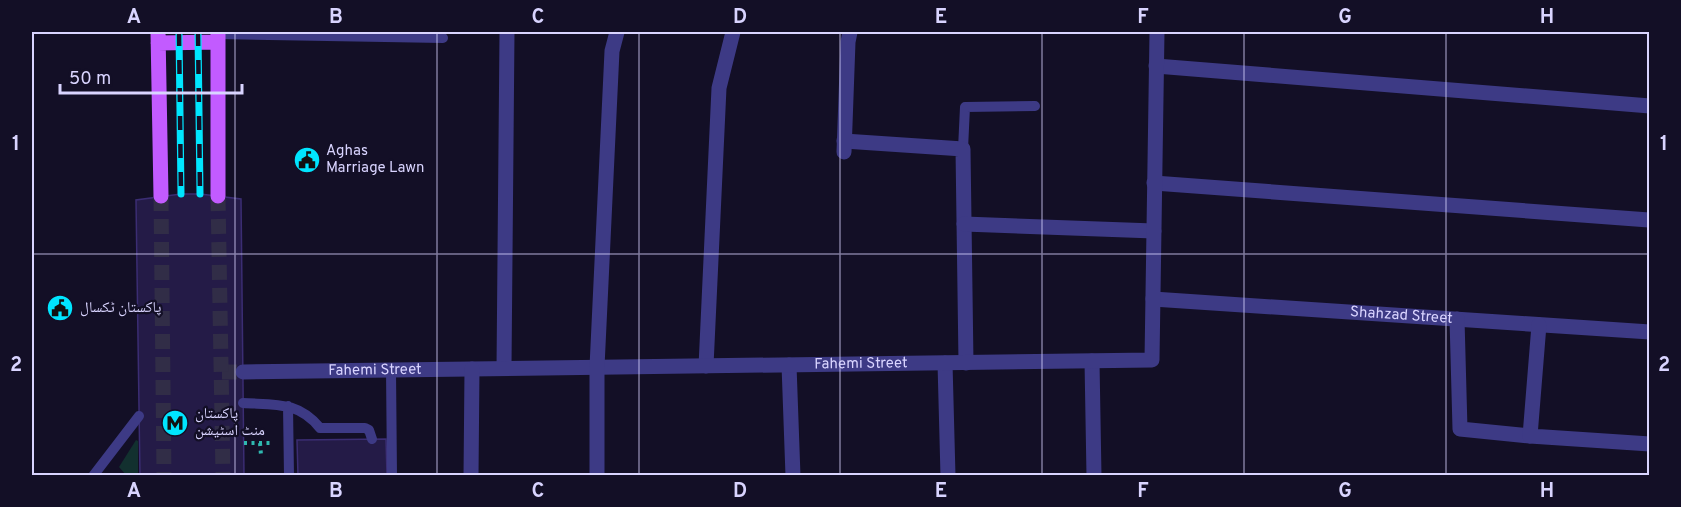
<svg xmlns="http://www.w3.org/2000/svg" width="1681" height="507" viewBox="0 0 1681 507" font-family="Overpass,'Noto Naskh Arabic',sans-serif">
	<rect width="100%" height="100%" fill="#130f26"/>
	<!-- green -->
	<path fill="#12302f" d="M136,440L138,441V475H126L119,467Z"/>
	<!-- building -->
	<path fill="#241b47" stroke="#3b2d73" stroke-width="1.5" d="M181,194H200L241,199L244,476H140L136,200Z
		M386,439L387,476H298L297,440Z"/>
	<g fill="none" stroke-linecap="round" stroke-linejoin="round">
		<!-- street-tunnel -->
		<path stroke="#312d47" stroke-width="15" stroke-dasharray="15 8" stroke-linecap="butt" d="M222,372H243"/>
		<!-- primary-tunnel -->
		<path stroke="#312d47" stroke-width="15" stroke-dasharray="15 8" stroke-linecap="butt" d="M161,196L164,476
			M218,196L223,476"/>
		<!-- path -->
		<path stroke="#2fb8b0" stroke-width="4" stroke-dasharray="3 4.5" stroke-linecap="butt" d="M244,443H273
			M260,443L261,455"/>
		<!-- lane -->
		<path stroke="#3d3a85" stroke-width="10" d="M218,34L443,38
			M963,149L965,107L1035,106
			M391,370L392,476
			M243,403C275,405 298,401 320,428H365L369,430L372,439
			M288,406L289,476
			M93,476L139,416"/>
		<!-- street -->
		<g stroke="#3d3a85" stroke-width="15">
			<path d="M1156,66L1650,106"/>
			<path d="M844,141L963,149L966,363"/>
			<path d="M844,152L848,42L850,32"/>
			<path d="M1154,183L1649,220"/>
			<path d="M964,224L1154,231"/>
			<path id="s1" d="M1153,299L1650,332"/>
			<path d="M1457,319L1460,429L1530,436"/>
			<path d="M1539,325L1530,436L1650,444"/>
			<path d="M1092,361L1094,476"/>
			<path d="M945,363L948,476"/>
			<path d="M789,365L793,476"/>
			<path d="M706,366L719,88L733,32"/>
			<path d="M504,368L507,32"/>
			<path id="s2" d="M243,372L1152,360L1157,32"/>
			<path d="M471,476L472,369"/>
			<path d="M597,476V367L612,51L617,32"/>
		</g>
		<!-- primary -->
		<path stroke="#c25bff" stroke-width="15" d="M158,32L161,196
			M158,43L218,42
			M218,196V32"/>
		<defs>
			<path id="rail" d="M179,32L181,194
				M198,32L200,194"/>
		</defs>
		<!-- rail casing -->
		<use href="#rail" stroke="#00e5ff" stroke-width="7"/>
		<!-- rail -->
		<use href="#rail" stroke="#130f26" stroke-width="4.5" stroke-dasharray="14" stroke-linecap="butt"/>
	</g>
	<!-- grid -->
	<path fill="none" stroke="#d9d4ff" stroke-width="1.5" stroke-opacity="0.55" d="M235,32V476M437,32V476M639,32V476M840,32V476M1042,32V476M1244,32V476M1446,32V476M32,254H1650"/>
	<!-- icons -->
	<defs>
		<symbol id="civic-disc" viewBox="-11 -11 22 22"><circle r="9.5" fill="#00e5ff" stroke="#130f26"/><path d="M-.6-6.5H3V-4.5H.6V-3L4-1V1h2V6H-6V1h2V-1L-.6-3ZM-1.2 2.5V6h2.4V2.5Z" fill="#111"/></symbol>
		<symbol id="metro-disc" viewBox="-11 -11 22 22"><circle r="9.5" fill="#00e5ff" stroke="#130f26"/><path d="M-5.5 5V-5H-3L0 0L3-5H5.5V5H3V-.5L0 4L-3-.5V5Z" fill="#111"/></symbol>
	</defs>
	<g fill-rule="evenodd">
		<use href="#civic-disc" x="292" y="145" width="30" height="30"/>
		<use href="#civic-disc" x="45" y="293" width="30" height="30"/>
		<use href="#metro-disc" x="160" y="408" width="30" height="30"/>
	</g>
	<g text-anchor="middle" dominant-baseline="central" stroke-width="4.5" stroke-linejoin="round" paint-order="stroke">
		<!-- poi labels -->
		<g font-size="15" fill="#d9d4ff" stroke="#130f26" text-anchor="start">
			<text x="326" y="151">Aghas<tspan x="326" dy="17">Marriage Lawn</tspan></text>
			<text x="80" y="308">پاکستان ٹکسال</text>
			<text x="195" y="414">پاکستان<tspan x="195" dy="17">منٹ اسٹیشن</tspan></text>
		</g>
		<!-- street labels -->
		<g font-size="15" fill="#d9d4ff" stroke="#130f26">
			<text stroke="none"><textPath href="#s1" startOffset="249">Shahzad Street</textPath></text>
			<text stroke="none"><textPath href="#s2" startOffset="618">Fahemi Street</textPath></text>
			<text stroke="none"><textPath href="#s2" startOffset="132">Fahemi Street</textPath></text>
		</g>
	</g>
	<!-- border -->
	<rect width="1681" height="507" fill="none" stroke="#130f26" stroke-width="66"/>
	<!-- scale -->
	<path d="M60 84v9h182v-9" fill="none" stroke="#d9d4ff" stroke-width="3"/>
	<text x="69" y="84" font-size="18" fill="#d9d4ff" stroke="#130f26" stroke-width="4.5" paint-order="stroke">50 m</text>
	<rect x="33" y="33" width="1615" height="441" fill="none" stroke="#d9d4ff" stroke-width="2"/>
	<g font-size="20" text-anchor="middle" font-weight="bold" fill="#d9d4ff">
		<text x="134" y="23">A</text>
		<text x="336" y="23">B</text>
		<text x="538" y="23">C</text>
		<text x="740" y="23">D</text>
		<text x="941" y="23">E</text>
		<text x="1143" y="23">F</text>
		<text x="1345" y="23">G</text>
		<text x="1547" y="23">H</text>
		<text x="16" y="150">1</text>
		<text x="1664" y="150">1</text>
		<text x="16" y="371">2</text>
		<text x="1664" y="371">2</text>
		<text x="134" y="497">A</text>
		<text x="336" y="497">B</text>
		<text x="538" y="497">C</text>
		<text x="740" y="497">D</text>
		<text x="941" y="497">E</text>
		<text x="1143" y="497">F</text>
		<text x="1345" y="497">G</text>
		<text x="1547" y="497">H</text>
	</g>
</svg>
